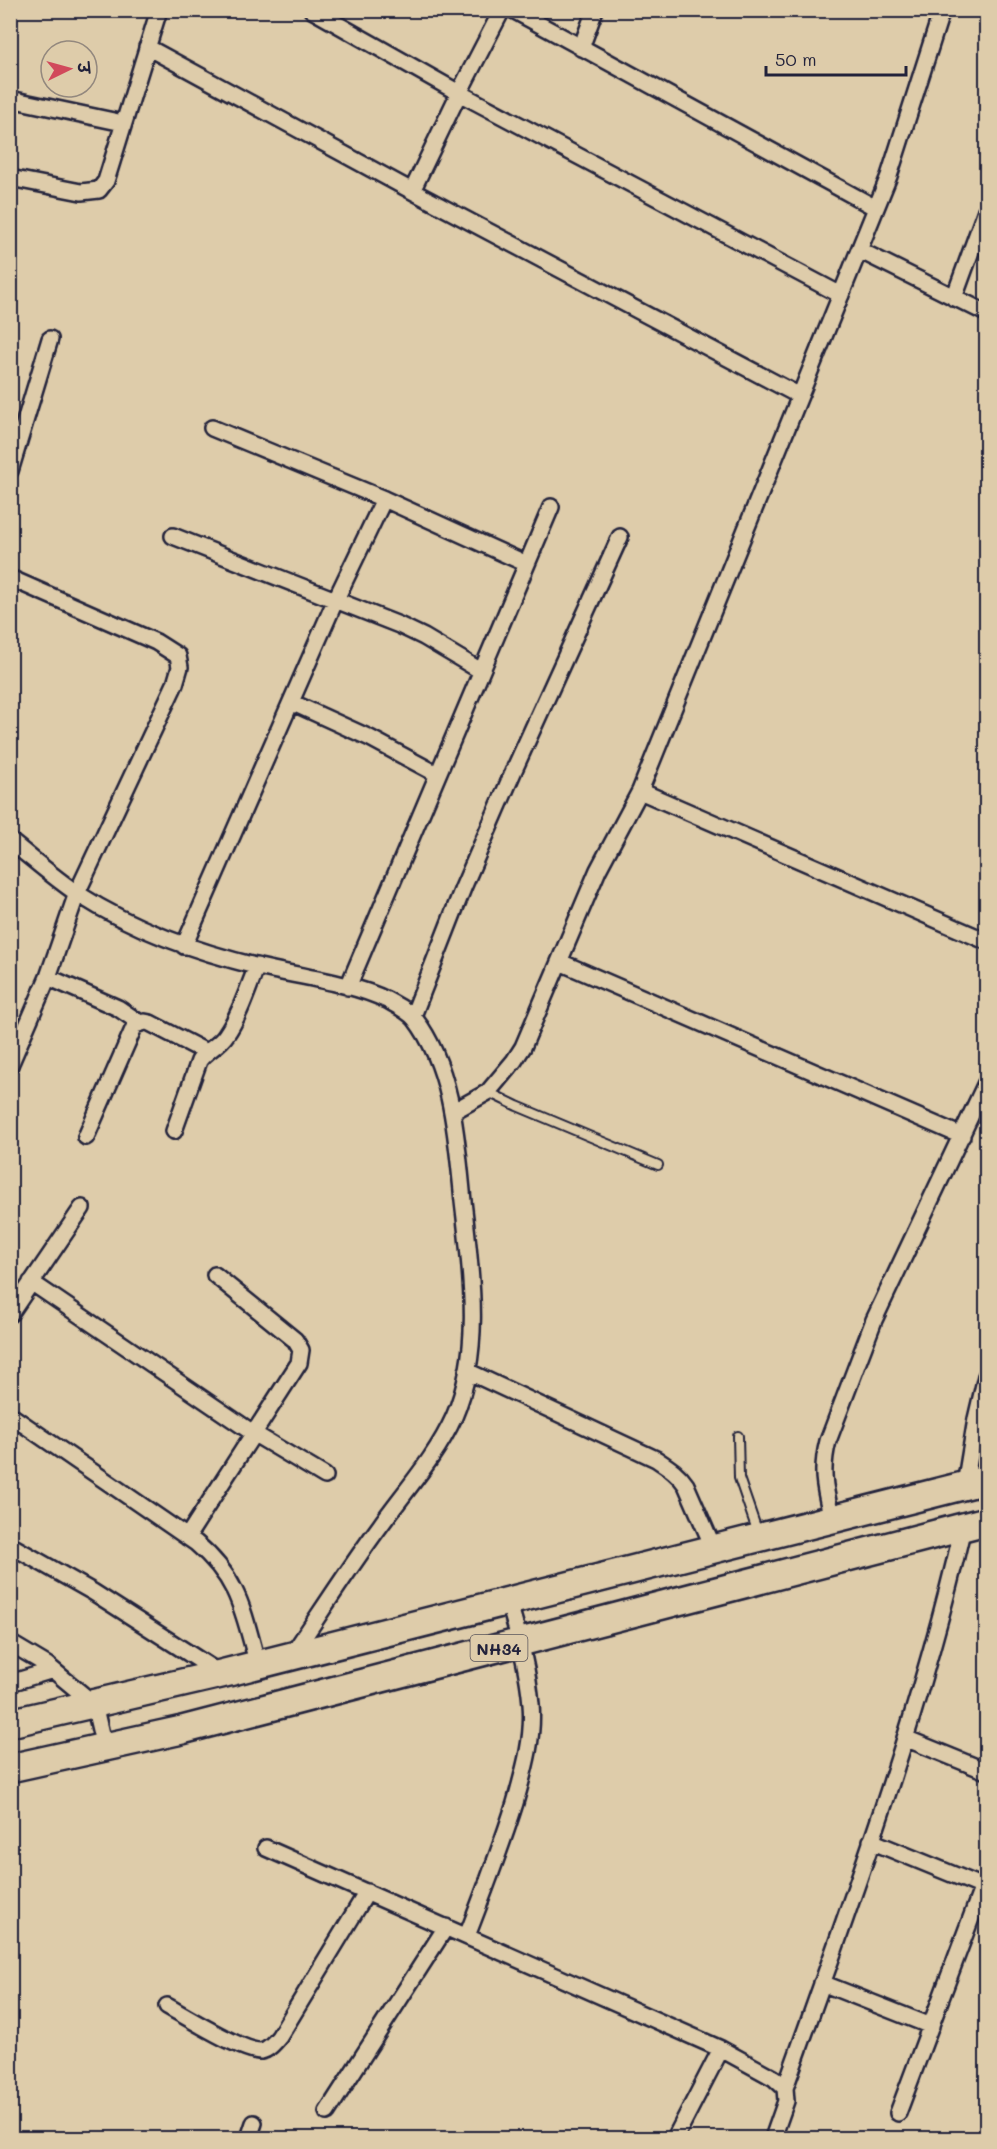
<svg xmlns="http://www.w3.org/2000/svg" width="997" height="2149" viewBox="0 0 997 2149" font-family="Mali,'Playpen Sans Deva',sans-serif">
	<rect width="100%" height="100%" fill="#deccaa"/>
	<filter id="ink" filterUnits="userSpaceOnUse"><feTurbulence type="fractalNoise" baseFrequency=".0167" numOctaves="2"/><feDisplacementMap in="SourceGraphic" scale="12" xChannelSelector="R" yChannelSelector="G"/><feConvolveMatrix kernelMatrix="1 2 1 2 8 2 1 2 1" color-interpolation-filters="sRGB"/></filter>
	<g filter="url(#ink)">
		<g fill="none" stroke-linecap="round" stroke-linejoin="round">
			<defs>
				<path id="lane" d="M488,1092L517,1106L658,1165
					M738,1436L739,1478L758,1533"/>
				<path id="street" d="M312,10L459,93L841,295
					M513,10L876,208
					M147,47L412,191L800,396
					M581,48L595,10
					M10,99L123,123
					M10,178L81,192L99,190L106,181L159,10
					M412,191L459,93L502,10
					M859,250L986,313
					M954,298L986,210
					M212,428L384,499L527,564
					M10,471L50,339
					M173,536L399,625L424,637L481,671
					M10,578L156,642L178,656L180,667L175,684L77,893L48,977L10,1065
					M291,702L370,738L437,774
					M640,791L986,941
					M10,841C33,859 54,878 78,894C134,930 195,951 259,967C297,976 353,983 387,1000C396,1005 409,1011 415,1019C453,1068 457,1142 463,1201C471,1271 483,1350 454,1417C436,1457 405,1491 380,1526C349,1568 321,1612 292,1655
					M184,946L336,599L384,499
					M560,962L962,1136
					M48,977L118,1008L140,1023
					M348,987L551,507
					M413,1016L463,888L514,770L620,537
					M454,1111L488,1092L514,1061L523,1047L598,870L640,791L889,176L942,10
					M174,1131L199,1061C206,1050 219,1046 226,1035C240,1015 248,988 257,966
					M86,1137L135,1025L145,1022L150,1023L206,1052
					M31,1282L253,1433L325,1476
					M10,1314L82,1208
					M467,1371L656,1459C668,1467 678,1473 686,1485L714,1549
					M10,1415L196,1543C240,1580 243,1612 258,1665
					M965,1485L976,1419L986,1376
					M832,1519C825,1489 820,1472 828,1441L874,1320L986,1083
					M187,1537L299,1363L301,1350L295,1340L215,1275
					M10,1545L93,1592L221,1674
					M10,1643L47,1665L94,1704L104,1747
					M10,1683L53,1670
					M905,1738L986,1771
					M871,1841L986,1888
					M266,1848L721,2049L675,2138
					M467,1936C484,1892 501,1848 515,1803C524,1771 534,1738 531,1704C528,1669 519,1635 508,1601
					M822,1983L931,2026
					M167,2006C185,2016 243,2052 261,2051C268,2050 274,2043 279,2037L367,1892
					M721,2049L774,2078L785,2088L786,2101L773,2138
					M785,2088C851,1903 919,1718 963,1527
					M327,2112L446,1927
					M898,2113L983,1886
					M249,2138L254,2123"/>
				<path id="highway" d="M10,1723L221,1674L986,1480
					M10,1768L182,1730L986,1521"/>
			</defs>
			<!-- lane casing -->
			<use href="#lane" stroke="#22223b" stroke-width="12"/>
			<!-- street casing -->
			<use href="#street" stroke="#22223b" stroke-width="20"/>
			<!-- highway casing -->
			<use href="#highway" stroke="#22223b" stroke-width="32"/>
			<!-- lane -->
			<use href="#lane" stroke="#deccaa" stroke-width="8"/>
			<!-- street -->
			<use href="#street" stroke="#deccaa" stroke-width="15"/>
			<!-- highway -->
			<use href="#highway" stroke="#deccaa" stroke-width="27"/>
		</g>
	</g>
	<g text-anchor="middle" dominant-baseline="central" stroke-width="5" stroke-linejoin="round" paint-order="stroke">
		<!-- shield labels -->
		<rect fill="#deccaa" stroke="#5a555c" stroke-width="1.5" x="470.5" y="1635" width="57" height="26" rx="4.5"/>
		<g font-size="16" font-weight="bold" fill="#22223b">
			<text x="499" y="1648">NH34</text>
		</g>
	</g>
	<!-- margin -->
	<rect width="997" height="2149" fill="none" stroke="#deccaa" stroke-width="36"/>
	<rect x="18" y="18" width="961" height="2113" fill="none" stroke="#22223b" stroke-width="2" filter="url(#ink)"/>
	<!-- north arrow -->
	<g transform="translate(69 69) rotate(85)"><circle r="28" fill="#deccaa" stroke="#93887e" stroke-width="1.5"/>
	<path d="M0-4.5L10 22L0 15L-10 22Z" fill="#d1495b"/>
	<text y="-9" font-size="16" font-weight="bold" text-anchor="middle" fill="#22223b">उ</text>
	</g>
	<!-- scale -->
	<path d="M766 66v9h140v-9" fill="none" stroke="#22223b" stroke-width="3"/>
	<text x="775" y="66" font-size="18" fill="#22223b" stroke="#deccaa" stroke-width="4.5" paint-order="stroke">50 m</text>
</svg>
